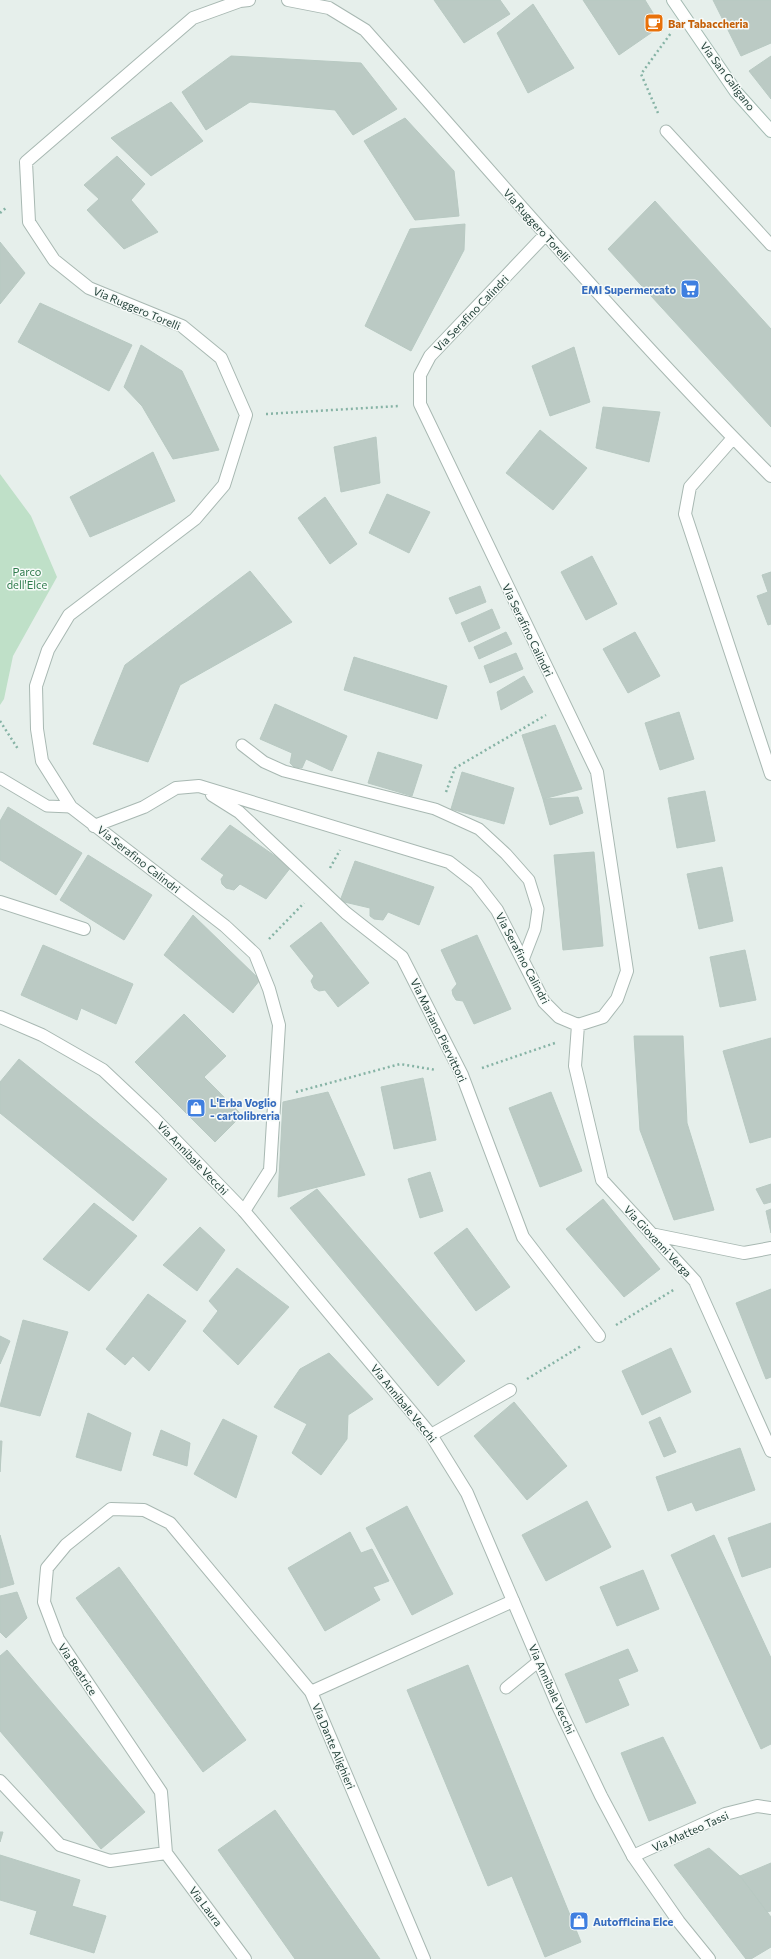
<svg xmlns="http://www.w3.org/2000/svg" width="771" height="1959" viewBox="0 0 771 1959" font-family="Commissioner,sans-serif">
	<rect width="100%" height="100%" fill="#e6efeb"/>
	<!-- green -->
	<path fill="#bfe0c8" d="M0,474L31,516L57,577L13,656L4,699L0,705Z"/>
	<!-- building -->
	<path fill="#bbcac4" stroke="#b8c9c2" d="M434,0H500L510,14L464,43Z
		M583,0H645L661,26L619,55Z
		M713,0H771V43L741,56Z
		M533,4L574,68L528,93L497,33Z
		M231,56L361,63L397,109L353,135L335,110L250,102L206,130L182,92Z
		M771,56V99L749,71Z
		M171,102L203,141L151,176L111,138Z
		M405,118L454,171L459,216L415,220L364,141Z
		M117,156L145,184L131,200L158,232L124,249L87,210L99,199L84,185Z
		M655,201L771,329V427L608,249Z
		M465,224L464,250L411,351L365,326L410,229Z
		M0,242L25,273L0,304Z
		M40,303L132,345L109,391L18,342Z
		M141,345L182,371L219,450L173,459L142,406L124,387Z
		M574,347L590,402L550,416L532,366Z
		M603,407L660,412L649,462L596,448Z
		M540,430L587,468L553,510L506,473Z
		M376,437L380,483L341,492L334,447Z
		M153,452L175,501L90,537L70,497Z
		M387,494L430,512L409,553L369,533Z
		M325,497L357,544L330,564L298,518Z
		M592,556L617,604L586,620L561,572Z
		M250,571L292,622L180,685L148,762L93,744L125,665Z
		M771,572V624L768,625L757,596L768,592L762,575Z
		M480,586L486,602L456,614L449,598Z
		M492,609L500,628L469,642L461,623Z
		M506,632L512,644L479,659L474,647Z
		M635,632L660,676L628,693L603,649Z
		M516,653L523,669L490,683L484,666Z
		M354,657L447,686L437,719L344,690Z
		M524,676L533,692L501,710L497,692Z
		M275,704L347,736L332,771L306,759L302,768L294,767L290,763L292,753L260,739Z
		M679,712L694,759L660,770L645,723Z
		M555,725L582,789L543,799L522,735Z
		M378,752L422,765L412,796L368,783Z
		M462,772L514,788L504,824L451,809Z
		M705,791L715,841L677,848L668,798Z
		M578,797L583,813L550,825L543,799Z
		M8,807L82,853L56,895L0,860V821Z
		M230,825L291,867L266,899L240,884L234,890L226,888L222,884L221,879L224,875L201,859Z
		M594,852L603,946L563,950L554,855Z
		M88,855L152,895L124,940L60,900Z
		M355,861L434,887L419,925L388,912L383,920L374,919L370,916V908L340,901Z
		M722,867L733,921L699,929L687,874Z
		M193,915L260,980L233,1013L164,955Z
		M321,922L369,983L338,1007L325,990L319,991L314,988L311,981L314,976L290,946Z
		M477,935L511,1009L474,1024L463,1001L456,1000L453,995L452,990L457,984L441,950Z
		M43,945L133,984L116,1024L81,1008L77,1020L21,995Z
		M745,950L756,1000L720,1007L710,957Z
		M184,1014L226,1056L204,1077L242,1115L215,1142L135,1062Z
		M634,1036H683L687,1123L714,1210L674,1220L640,1130Z
		M771,1038V1137L750,1143L723,1051Z
		M19,1059L167,1179L133,1221L0,1113V1082Z
		M423,1078L436,1140L394,1149L381,1087Z
		M328,1092L365,1175L278,1197L283,1102Z
		M551,1092L582,1171L540,1187L509,1108Z
		M430,1172L443,1211L420,1218L408,1179Z
		M771,1184V1202L764,1204L756,1189Z
		M317,1189L465,1361L438,1386L290,1208Z
		M603,1199L660,1269L624,1297L566,1229Z
		M94,1203L137,1236L89,1291L43,1259Z
		M771,1209V1233L766,1211Z
		M200,1227L225,1250L197,1291L163,1265Z
		M467,1228L510,1287L476,1311L434,1253Z
		M237,1268L289,1307L238,1365L203,1331L218,1311L209,1301Z
		M771,1289V1377L766,1379L736,1303Z
		M148,1294L186,1321L149,1371L133,1356L125,1365L106,1349Z
		M23,1320L68,1332L40,1416L0,1406Z
		M0,1336L10,1341L0,1364Z
		M671,1348L691,1392L642,1415L622,1371Z
		M329,1353L373,1399L348,1415L347,1439L321,1475L292,1453L307,1424L274,1407L300,1369Z
		M514,1402L567,1466L527,1500L474,1436Z
		M88,1413L131,1433L121,1471L76,1457Z
		M660,1417L676,1452L664,1457L649,1422Z
		M223,1419L257,1436L236,1498L194,1474Z
		M161,1430L190,1443L187,1466L153,1455Z
		M0,1441H2L0,1472Z
		M740,1448L755,1490L696,1511L692,1502L668,1511L656,1477Z
		M587,1501L611,1547L546,1581L522,1535Z
		M407,1506L453,1594L412,1615L366,1528Z
		M771,1523V1567L742,1577L728,1538Z
		M350,1532L361,1553L372,1549L389,1581L373,1587L380,1600L325,1631L288,1568Z
		M0,1535L14,1584L0,1588Z
		M714,1535L771,1658V1744L761,1749L671,1555Z
		M119,1567L246,1740L203,1772L76,1598Z
		M643,1570L659,1609L617,1626L600,1587Z
		M17,1592L27,1618L6,1638L0,1632V1596Z
		M628,1649L638,1671L618,1679L629,1705L586,1723L565,1674Z
		M7,1650L145,1812L101,1849L0,1731V1656Z
		M468,1665L581,1942L545,1957L512,1876L488,1886L407,1690Z
		M663,1737L696,1803L649,1821L621,1753Z
		M275,1810L380,1959H295L218,1850Z
		M0,1832H3L0,1842Z
		M709,1848L740,1876L771,1917V1947L751,1959H746L674,1865Z
		M0,1855L80,1880L72,1906L106,1916L94,1953L30,1934L37,1911L0,1900Z
		M771,1863V1911L767,1912L740,1876Z"/>
	<g fill="none" stroke-linecap="round" stroke-linejoin="round">
		<defs>
			<path id="service" d="M666,131L771,245
				M242,745L264,762L284,771L435,809L479,829L506,854L529,880L538,909L535,929L523,960
				M0,778L47,806L71,807
				M506,1688L539,1661"/>
			<path id="minor" d="M288,0L329,8L365,30C499,180 629,334 771,476
				M733,438L690,487L685,514L771,774
				M212,795L239,812L346,913L402,957L462,1075L523,1237L599,1336
				M94,826L144,807L176,788L199,786L449,862L476,883L497,910L544,1002L559,1017L578,1025L603,1017L617,999L627,971L597,772L420,404V375L430,356L546,234
				M0,902L84,929
				M578,1025L575,1066L602,1180L695,1281L771,1451
				M244,1211L270,1170L279,1025L269,989L255,954L225,926L71,807L42,761L37,729L36,686L48,650L69,615L195,519L224,485L246,415L221,358L182,326L89,288L54,260L29,222L26,162L193,18L240,1L249,0
				M651,1234L744,1253L771,1248
				M431,1435L510,1390
				M311,1692L513,1601
				M0,1781L60,1845L110,1861L166,1853
				M166,1853L161,1792L58,1639L44,1602L47,1568L66,1545L111,1509L144,1510L170,1523L311,1692L424,1959
				M166,1853L245,1959
				M633,1856L725,1814L757,1806L771,1808"/>
			<path id="tertiary" d="M0,1017L42,1035L103,1070L153,1117L244,1211L431,1435L467,1493L558,1706L601,1796L633,1856L679,1922L709,1959"/>
			<path id="secondary" d="M673,0L736,92L771,131"/>
		</defs>
		<!-- service casing -->
		<use href="#service" stroke="#a8b8b2" stroke-width="13"/>
		<!-- minor casing -->
		<use href="#minor" stroke="#a8b8b2" stroke-width="14"/>
		<!-- tertiary casing -->
		<use href="#tertiary" stroke="#a8b8b2" stroke-width="14"/>
		<!-- secondary casing -->
		<use href="#secondary" stroke="#a4bbb3" stroke-width="14"/>
		<!-- path -->
		<path stroke="#86b3a5" stroke-width="2.5" stroke-dasharray="2 3" stroke-linecap="butt" d="M658,113L641,74L671,33
			M0,213L7,207
			M266,414L399,406
			M0,721L18,749
			M446,792L455,768L546,715
			M330,868L340,850
			M269,939L304,903
			M482,1068L555,1043
			M296,1092L400,1064L436,1070
			M616,1325L675,1289
			M527,1379L581,1346"/>
		<!-- service -->
		<use href="#service" stroke="#fff" stroke-width="11"/>
		<!-- minor -->
		<use href="#minor" stroke="#fff" stroke-width="12"/>
		<!-- tertiary -->
		<use href="#tertiary" stroke="#fff" stroke-width="12"/>
		<!-- secondary -->
		<use href="#secondary" stroke="#fff" stroke-width="12"/>
	</g>
	<!-- icons -->
	<defs>
		<symbol id="cafe-square" viewBox="-11 -11 22 22"><rect x="-9" y="-9" width="18" height="18" rx="4" fill="#e8710a" stroke="#f7fbf9"/><path d="M-5.5-4.5H6V0H3Q3 3.5 0 3.5H-2.5Q-5.5 3.5-5.5 0ZM3-3.2v2h1.7v-2ZM-6 4.5H4V6H-6Z" fill="#fff"/></symbol>
		<symbol id="supermarket-square" viewBox="-11 -11 22 22"><rect x="-9" y="-9" width="18" height="18" rx="4" fill="#3f7fe0" stroke="#f7fbf9"/><path d="M-6-5.5h2.5l.6 2H6L4.5 2H-2.5L-4.4-4H-6ZM-1.5 3.2a1.3 1.3 0 1 0 .1 0ZM3 3.2a1.3 1.3 0 1 0 .1 0Z" fill="#fff"/></symbol>
		<symbol id="shop-square" viewBox="-11 -11 22 22"><rect x="-9" y="-9" width="18" height="18" rx="4" fill="#3f7fe0" stroke="#f7fbf9"/><path d="M-5-2.5h2.3a2.7 3.5 0 0 1 5.4 0H5L5.5 6h-11ZM-1.5-2.5h3a1.5 2.3 0 0 0-3 0Z" fill="#fff"/></symbol>
	</defs>
	<g fill-rule="evenodd">
		<use href="#cafe-square" x="643" y="12" width="22" height="22"/>
		<use href="#supermarket-square" x="679" y="278" width="22" height="22"/>
		<use href="#shop-square" x="185" y="1097" width="22" height="22"/>
		<use href="#shop-square" x="568" y="1910" width="22" height="22"/>
	</g>
	<g text-anchor="middle" dominant-baseline="central" stroke-width="3" stroke-linejoin="round" paint-order="stroke">
		<!-- food labels -->
		<g font-size="11" font-weight="bold" fill="#c56008" stroke="#f7fbf9" text-anchor="start">
			<text x="668" y="23">Bar Tabaccheria</text>
		</g>
		<!-- street labels -->
		<g font-size="11" fill="#24423a" stroke="#f7fbf9">
			<text transform="translate(728 76) rotate(53)">Via San Galigano</text>
			<text transform="translate(537 225) rotate(48)">Via Ruggero Torelli</text>
			<text transform="translate(137 308) rotate(23)">Via Ruggero Torelli</text>
			<text transform="translate(471 313) rotate(-46)">Via Serafino Calindri</text>
			<text transform="translate(528 630) rotate(64)">Via Serafino Calindri</text>
			<text transform="translate(139 859) rotate(38)">Via Serafino Calindri</text>
			<text transform="translate(523 958) rotate(62)">Via Serafino Calindri</text>
			<text transform="translate(439 1030) rotate(64)">Via Mariano Piervittori</text>
			<text transform="translate(193 1158) rotate(46)">Via Annibale Vecchi</text>
			<text transform="translate(658 1241) rotate(47)">Via Giovanni Verga</text>
			<text transform="translate(404 1403) rotate(51)">Via Annibale Vecchi</text>
			<text transform="translate(78 1669) rotate(56)">Via Beatrice</text>
			<text transform="translate(552 1689) rotate(66)">Via Annibale Vecchi</text>
			<text transform="translate(334 1746) rotate(67)">Via Dante Alighieri</text>
			<text transform="translate(690 1831) rotate(-24)">Via Matteo Tassi</text>
			<text transform="translate(206 1906) rotate(53)">Via Laura</text>
		</g>
		<!-- shop labels -->
		<g font-size="11" font-weight="bold" fill="#366cbe" stroke="#f7fbf9" text-anchor="start">
			<text x="676" y="289" text-anchor="end">EMI Supermercato</text>
			<text x="210" y="1102">L'Erba Voglio<tspan x="210" dy="13">- cartolibreria</tspan></text>
			<text x="593" y="1921">Autofficina Elce</text>
		</g>
		<!-- park labels -->
		<g font-size="11" fill="#2d7a4b" stroke="#f7fbf9">
			<text x="27" y="571">Parco<tspan x="27" dy="13">dell'Elce</tspan></text>
		</g>
	</g>
</svg>
